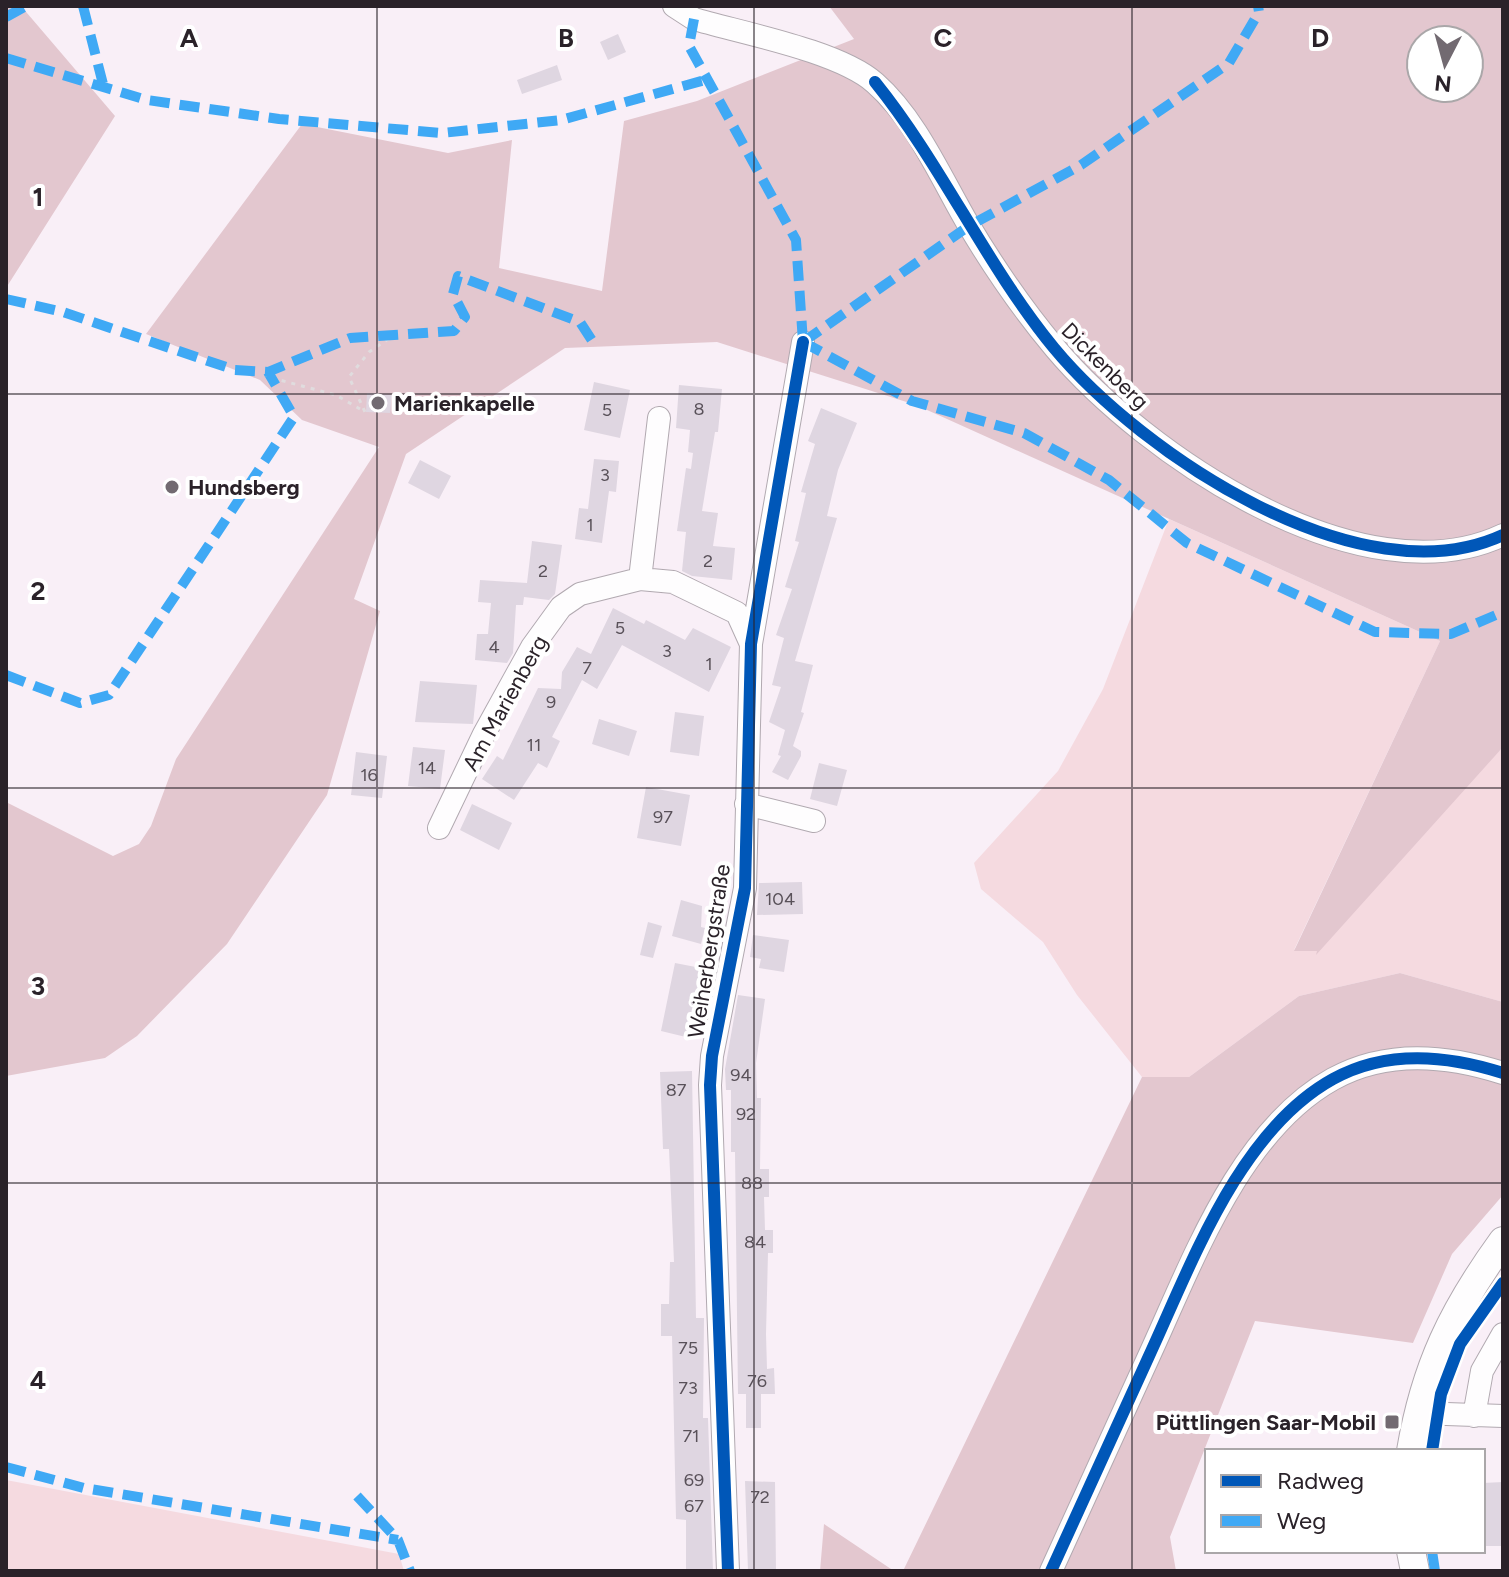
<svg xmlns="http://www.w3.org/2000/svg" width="1509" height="1577" viewBox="0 0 1509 1577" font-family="Figtree,sans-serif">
	<rect width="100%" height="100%" fill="#f9eff7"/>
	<!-- green -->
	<path fill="#f5dae0" d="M1169,519L1440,641L1294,950L1503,747V1002L1400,973L1299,996L1189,1077H1142L1077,995L1043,942L981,889L974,863L1058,771L1103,689Z
		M6,1480L399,1554L404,1571H6Z"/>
	<!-- forest -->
	<path fill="#e3c7cf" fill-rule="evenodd" d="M6,6H21L115,116L6,288Z
		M829,6H1503V747L1316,955L1317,951H1294L1440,641L916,405L717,342L565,348L406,454L354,599L380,611L327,795L227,944L137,1036L105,1058L6,1076V802L113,856L139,844L151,826L176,759L379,447L302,420L260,380L146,334L302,124L448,153L512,140L499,268L602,291L624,121L697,101L854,39ZM1421,40H1469V88H1421Z
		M1400,973L1503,1002V1195L1452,1254L1413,1343L1255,1321L1170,1537L1176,1571H903L1142,1077H1189L1299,996Z
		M824,1524L894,1571H820Z"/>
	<!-- building -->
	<path fill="#dfd6e1" d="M618,34L626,52L608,60L600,42Z
		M557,65L562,80L522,94L517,80Z
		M594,382L630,390L620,438L584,430Z
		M679,385L722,389L718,432H715L702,511L718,513L713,546L735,548L732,580L692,576L682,571L686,532L677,531L686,468L691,469L693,453L688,452L690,430L676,428Z
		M367,393L392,395L390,413L366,412Z
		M821,408L857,423L838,470L827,516L837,518L795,661L813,665L801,712L804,713L793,746L801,751V756L788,780L772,772L781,756L778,755L785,730L769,722L781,687L772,685L784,638L776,635L792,589L785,587L799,542L795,541L806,493L801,492L815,444L808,441Z
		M594,459L619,461L616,492L609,491L602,543L575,539L579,508L588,509Z
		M420,460L451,476L439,499L408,483Z
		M532,541L562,545L555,594L549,600L524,597L523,605H516L513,653L507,663L475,660L477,634H488L491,603L478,602L480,580L527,583Z
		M613,608L644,624L646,620L685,640L693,628L731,647L709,692L622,645L597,689L582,680L552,737L560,741L547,768L538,763L514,800L482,779L497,756L503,760L538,688L561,689L562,672L577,647L591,654Z
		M420,681L477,685L473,724L415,722Z
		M675,712L704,716L699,756L670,752Z
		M599,719L637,731L629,756L592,744Z
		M413,747L445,750L440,789L408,786Z
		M356,752L387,756L382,798L351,795Z
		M819,763L847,770L837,806L810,799Z
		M646,787L690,795L681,846L637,838Z
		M472,804L512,823L499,850L460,830Z
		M802,882L803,914L757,915L759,883Z
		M681,900L702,906L701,927L705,928L701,944L672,936Z
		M648,922L662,926L653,958L640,955Z
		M753,935L789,940L784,972L759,968L761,959L750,957Z
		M675,963L706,969L690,1038L661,1031Z
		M738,995L765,999L756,1063L757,1098H761L760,1169H769V1197H764L765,1230H773V1253H768L766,1334L767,1369L774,1368L775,1394H761V1428H746V1394H738L735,1152H731V1090H726L725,1069Z
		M692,1071L696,1318H704L703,1418H708L713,1571H686V1520L676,1519L672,1336H661V1304H669L670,1262H674L669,1149H663L660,1072Z
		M745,1481L775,1482L776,1571H748Z
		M1503,1482V1546H1483V1483Z"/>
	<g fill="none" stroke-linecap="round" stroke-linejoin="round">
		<defs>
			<path id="minor" d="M674,6L694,19C742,33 839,51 875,83C916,119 941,178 968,224C993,266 1024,311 1055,348C1144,454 1361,602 1503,535
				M640,579L659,418
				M746,804L814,821
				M439,828L484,734L532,647L561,607L580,594L640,579L673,582L737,613L751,644
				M1418,1413L1503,1416
				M1474,1416L1482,1371L1503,1334
				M728,1571L710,1085L712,1056L745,888L751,644L803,342
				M1051,1571C1084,1500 1116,1428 1149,1356C1192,1263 1239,1131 1333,1079C1387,1049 1447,1055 1503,1073"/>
			<path id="major" d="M1411,1451C1425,1367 1453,1310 1503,1241
				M1411,1551L1415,1571"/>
		</defs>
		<!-- minor casing -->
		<use href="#minor" stroke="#b1a9b0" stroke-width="24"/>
		<!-- major casing -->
		<use href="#major" stroke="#b1a9b0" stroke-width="30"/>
		<!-- path -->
		<path stroke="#e0dcde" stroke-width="3" stroke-dasharray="4 6" stroke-linecap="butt" d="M272,378L336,395L365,412L349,377L369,352L394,335"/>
		<!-- minor -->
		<use href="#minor" stroke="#fefdfe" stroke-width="22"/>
		<!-- major -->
		<use href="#major" stroke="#fefdfe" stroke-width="28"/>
		<!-- quiet -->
		<path stroke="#3fa9f5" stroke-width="10" stroke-dasharray="20 10" stroke-linecap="butt" d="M83,6L104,88
			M6,17L26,6
			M694,19L689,46L796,240L803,342
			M6,58L147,100L279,119L442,133L561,120L705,80
			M6,299L63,312L235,370L268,372L350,338L454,331L465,317L453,294L458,276L580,322L593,342
			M803,342L912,401L1024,433L1109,480L1187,543L1375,632L1451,634L1503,612
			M803,342L969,226L1081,165L1229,63L1259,12L1258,6
			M6,675L80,703L109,695L294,417L268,372
			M6,1467L84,1488L398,1540
			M357,1496L398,1540L410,1571
			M1432,1551L1435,1571"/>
		<defs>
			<path id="cycleway" d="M875,82C942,165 986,265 1054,348C1142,454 1361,601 1503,535
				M1432,1451L1441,1394L1460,1344L1503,1283
				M728,1571L710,1085L712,1056L745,888L751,644L803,342
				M1051,1571C1084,1500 1116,1428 1149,1356C1192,1263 1239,1131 1333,1079C1387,1049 1447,1055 1503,1073"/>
		</defs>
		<!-- cycleway casing -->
		<use href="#cycleway" stroke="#fff" stroke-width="17"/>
		<!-- cycleway -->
		<use href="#cycleway" stroke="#0057b8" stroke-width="12"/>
	</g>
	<!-- grid -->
	<path fill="none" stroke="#2a2229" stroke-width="2" stroke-opacity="0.55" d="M377,6V1571M754,6V1571M1132,6V1571M6,394H1503M6,788H1503M6,1183H1503"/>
	<!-- markers -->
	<g fill="#726a71" stroke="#fff" stroke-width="3">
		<circle cx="378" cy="403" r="8"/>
		<circle cx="172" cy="487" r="8"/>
		<rect x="1384" y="1414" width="16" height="16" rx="4"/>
	</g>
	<g text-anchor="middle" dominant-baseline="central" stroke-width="8" stroke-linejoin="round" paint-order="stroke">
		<!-- number labels -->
		<g font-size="18" fill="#595159">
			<text x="699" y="409">8</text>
			<text x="607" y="410">5</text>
			<text x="605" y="475">3</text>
			<text x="590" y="525">1</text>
			<text x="708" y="561">2</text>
			<text x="543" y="571">2</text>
			<text x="620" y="628">5</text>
			<text x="494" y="647">4</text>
			<text x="667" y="651">3</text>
			<text x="709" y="664">1</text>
			<text x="587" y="668">7</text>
			<text x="551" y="702">9</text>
			<text x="534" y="745">11</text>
			<text x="427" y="768">14</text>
			<text x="369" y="775">16</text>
			<text x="663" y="817">97</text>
			<text x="780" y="899">104</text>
			<text x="741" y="1075">94</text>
			<text x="676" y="1090">87</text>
			<text x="746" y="1114">92</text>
			<text x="752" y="1183">88</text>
			<text x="755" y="1242">84</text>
			<text x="688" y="1348">75</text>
			<text x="757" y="1381">76</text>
			<text x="688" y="1388">73</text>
			<text x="691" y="1436">71</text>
			<text x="694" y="1480">69</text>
			<text x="760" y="1497">72</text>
			<text x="694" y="1506">67</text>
		</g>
		<!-- street labels -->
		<g font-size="22" fill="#2a2229" stroke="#fff">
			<text transform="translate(1105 366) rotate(45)">Dickenberg</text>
			<text transform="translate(505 703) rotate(-61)">Am Marienberg</text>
			<text transform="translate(709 951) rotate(-81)">Weiherbergstraße</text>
		</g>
		<!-- poi labels -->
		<g font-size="22" font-weight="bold" fill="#2a2229" stroke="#fff" text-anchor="start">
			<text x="394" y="403">Marienkapelle</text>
			<text x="188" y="487">Hundsberg</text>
			<text x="1376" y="1422" text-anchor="end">Püttlingen Saar-Mobil</text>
		</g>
	</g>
	<g font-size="26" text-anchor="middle" font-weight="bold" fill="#2a2229" stroke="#fff" stroke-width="8" stroke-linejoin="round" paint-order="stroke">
		<text x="189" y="47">A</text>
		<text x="566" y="47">B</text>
		<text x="943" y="47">C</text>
		<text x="1320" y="47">D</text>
		<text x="38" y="206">1</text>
		<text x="38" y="600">2</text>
		<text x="38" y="995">3</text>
		<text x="38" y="1389">4</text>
	</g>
	<!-- border -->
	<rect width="1509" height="1577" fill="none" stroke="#2a2229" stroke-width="16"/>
	<!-- legend -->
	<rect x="1205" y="1449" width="280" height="104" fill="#ffffff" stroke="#aaa7a9" stroke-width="2"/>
	<rect x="1221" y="1475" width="40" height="12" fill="#0057b8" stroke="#aaa7a9" stroke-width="2"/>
	<text x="1277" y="1489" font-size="24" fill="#2a2229">Radweg</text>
	<rect x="1221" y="1515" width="40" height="12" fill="#3fa9f5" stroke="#aaa7a9" stroke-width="2"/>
	<text x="1277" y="1529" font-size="24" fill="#2a2229">Weg</text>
	<!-- north arrow -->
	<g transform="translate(1445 64) rotate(186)"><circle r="38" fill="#ffffff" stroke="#aaa7a9" stroke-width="2"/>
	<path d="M0-6L14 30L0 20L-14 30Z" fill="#726a71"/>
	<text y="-12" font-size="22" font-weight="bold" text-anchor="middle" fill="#2a2229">N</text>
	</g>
</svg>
